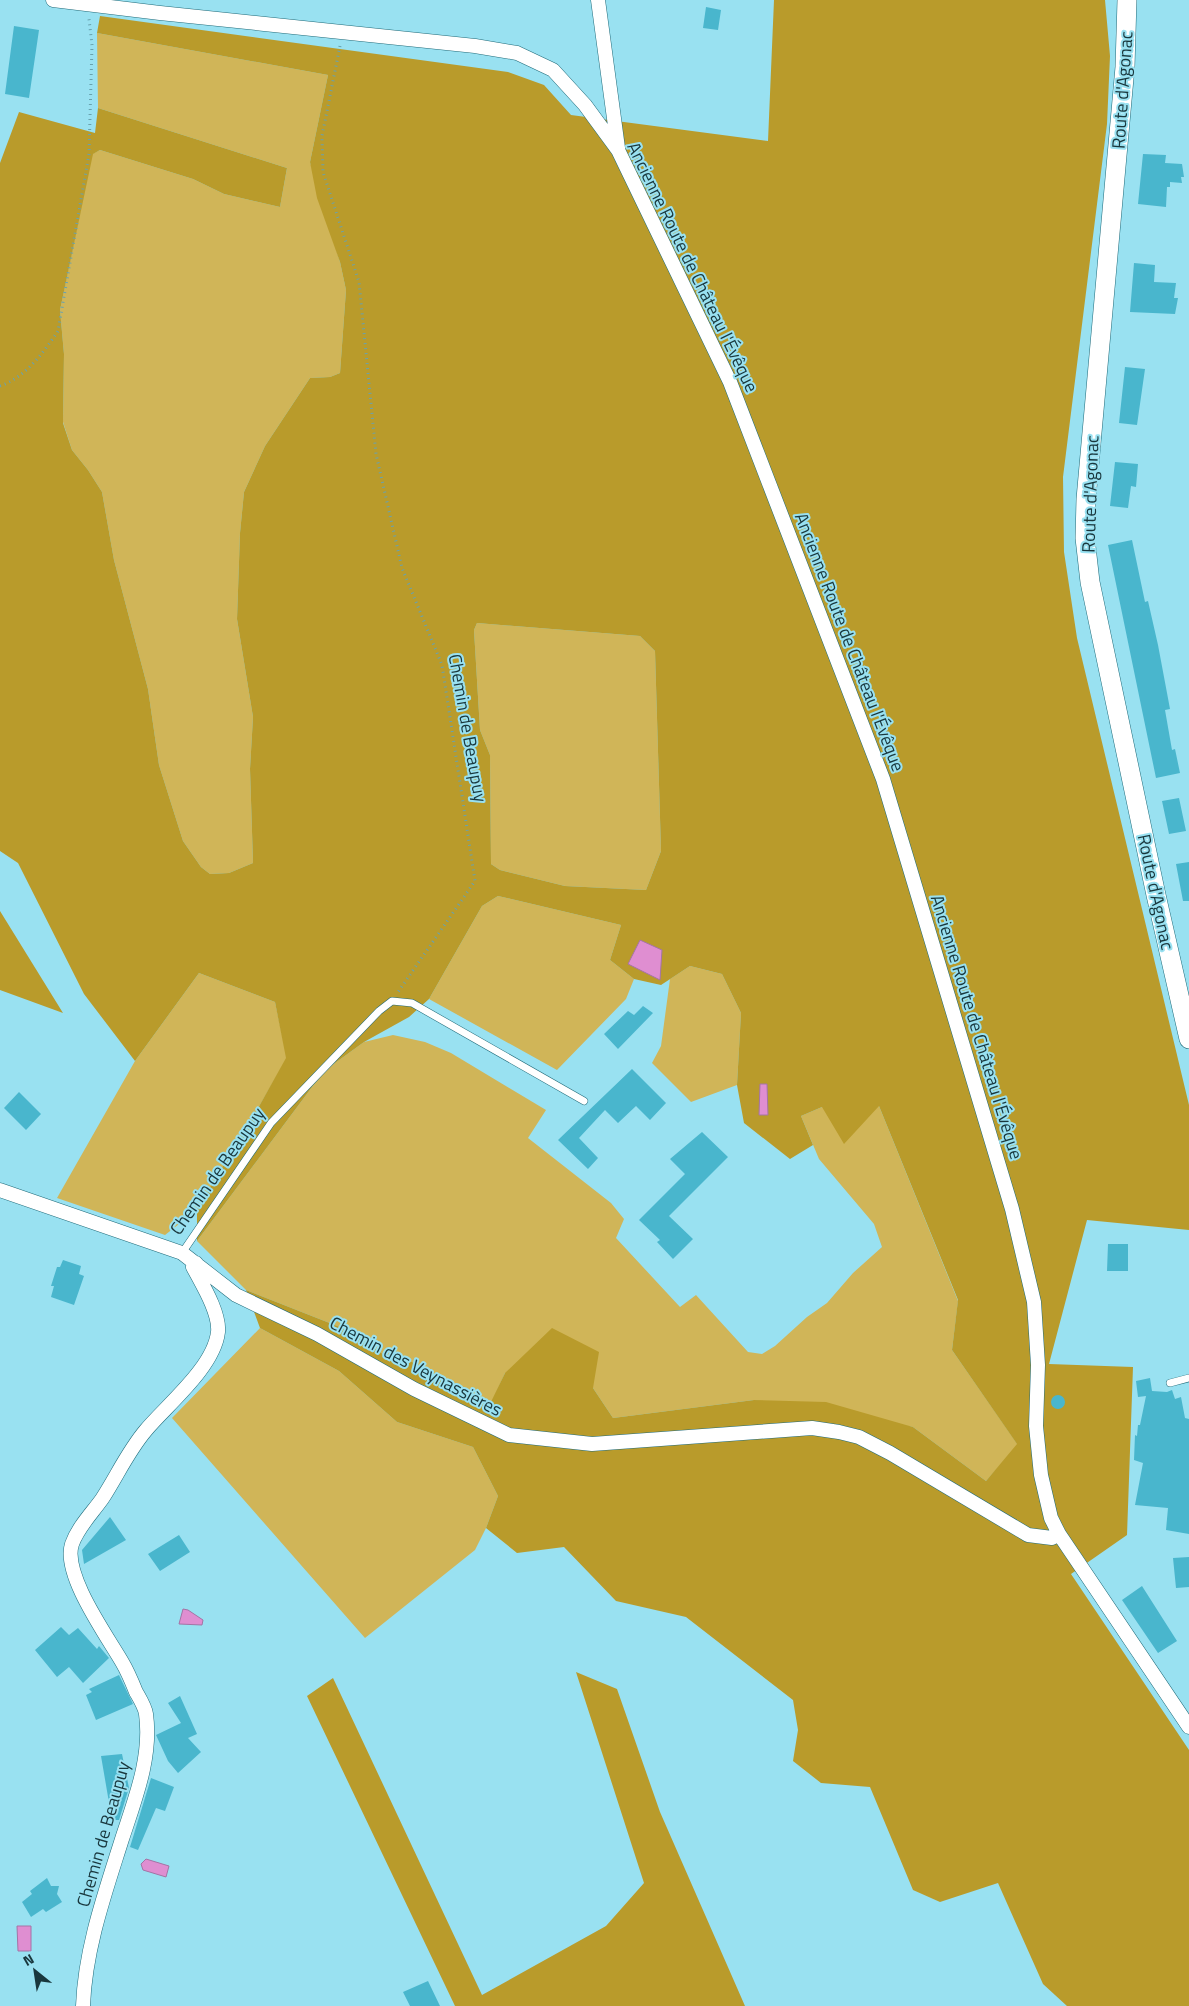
<svg xmlns="http://www.w3.org/2000/svg" width="1189" height="2006" viewBox="0 0 1189 2006" font-family="'Titillium Web',sans-serif">
	<rect width="100%" height="100%" fill="#99e1f1"/>
	<!-- green -->
	<path fill="#d0b558" d="M97,33L328,75L310,162L340,262L346,290L340,373L330,377L310,378L265,446L244,492L240,533L237,619L253,717L250,769L253,863L229,873L210,874L201,867L183,841L159,765L148,689L114,560L102,492L88,470L72,450L63,422L64,354L60,310L92,154L100,150L193,179L224,194L280,207L287,168L98,108Z
		M477,623L640,636L655,651L661,851L646,890L565,886L500,870L491,864L490,755L480,730L474,630Z
		M498,896L621,925L610,960L634,979L626,999L557,1070L429,999L482,906Z
		M690,966L722,974L741,1013L737,1085L691,1102L652,1063L661,1046L670,979Z
		M199,973L275,1002L287,1058L257,1110L197,1210L165,1235L57,1198L135,1061Z
		M393,1035L425,1042L451,1053L546,1110L528,1138L611,1203L624,1219L616,1238L680,1307L696,1295L748,1352L762,1354L775,1346L807,1317L827,1303L853,1273L882,1247L874,1224L819,1159L801,1116L822,1107L879,1106L958,1301L952,1350L1018,1445L986,1481L913,1427L754,1400L613,1418L593,1388L505,1373L490,1406L412,1362L384,1355L355,1333L246,1290L197,1241L324,1071L364,1042Z
		M260,1328L339,1371L397,1422L473,1447L498,1496L486,1528L475,1550L365,1638L172,1418Z"/>
	<!-- forest -->
	<path fill="#b99b2b" fill-rule="evenodd" d="M774,0H1105L1110,56L1107,124L1063,477L1064,552L1077,638L1189,1105V1230L1087,1220L1049,1364L1133,1367L1127,1535L1071,1574L1189,1750V2006H1067L1043,1984L998,1883L940,1902L913,1890L870,1787L821,1783L793,1761L798,1730L793,1700L686,1617L616,1601L564,1547L517,1553L486,1528L498,1496L473,1447L397,1422L339,1371L260,1328L246,1290L355,1333L384,1355L412,1362L489,1406L505,1373L552,1328L599,1352L593,1388L613,1418L754,1400L826,1402L913,1427L986,1481L1017,1444L952,1350L958,1300L879,1106L844,1144L822,1107L801,1116L813,1145L790,1159L744,1123L737,1085L741,1013L722,974L690,966L661,985L634,979L610,960L621,925L498,896L482,906L429,999L409,1017L364,1042L324,1071L197,1241V1209L257,1110L286,1058L275,1002L199,973L135,1061L84,994L18,863L0,851V163L19,112L95,133L98,108L287,168L280,207L224,194L193,179L100,150L93,154L60,310L64,354L63,423L72,450L88,470L102,492L114,560L148,689L159,765L183,841L201,867L210,874L229,873L253,863L250,769L253,717L237,619L240,533L244,492L265,446L310,378L330,377L340,373L346,290L340,262L317,198L310,162L328,75L97,33L100,16L508,72L544,85L571,115L768,141ZM477,623L640,636L655,651L661,851L646,890L565,886L500,870L491,864L490,755L480,730L474,630Z
		M0,911L63,1013L0,990Z
		M576,1672L617,1689L660,1812L745,2006H455L307,1696L333,1678L482,1995L606,1926L644,1883Z"/>
	<!-- water -->
	<path fill="#df8ed1" stroke="#a474a5" d="M640,940L662,950L660,980L628,964Z
		M760,1084H767L768,1115H759Z
		M183,1609L188,1610L203,1620L202,1625L179,1624Z
		M146,1859L169,1866L166,1877L143,1870L141,1864Z
		M17,1926H31V1951H18Z"/>
	<!-- building -->
	<path fill="#49b6cd" d="M706,7L721,10L718,30L703,28Z
		M14,26L39,30L29,98L5,94Z
		M1143,154L1166,155L1165,163L1182,164L1184,177H1181L1182,183L1170,182V187H1167L1166,207L1138,204Z
		M1134,263L1155,265L1154,282L1176,283L1174,298H1178L1175,314L1130,312Z
		M1125,367L1145,369L1137,425L1119,423Z
		M1115,462L1138,464L1136,487L1131,486L1128,508L1110,506Z
		M1132,540L1145,602L1148,601L1158,645L1170,709L1165,710L1172,750L1175,749L1180,773L1156,778L1108,545Z
		M1179,798L1186,831L1169,834L1162,801Z
		M1189,862V901H1183L1176,864Z
		M643,1006L653,1013L618,1049L604,1034L628,1011L634,1015Z
		M632,1069L666,1103L650,1120L636,1106L618,1123L605,1110L579,1138L598,1158L588,1169L558,1140Z
		M19,1092L41,1114L26,1130L4,1108Z
		M702,1132L728,1157L669,1216L693,1239L673,1259L657,1242L660,1240L639,1220L685,1174L670,1159Z
		M1108,1244H1128V1271H1107Z
		M63,1260L81,1266L79,1274L84,1276L74,1305L51,1297L54,1286H51L57,1267H60Z
		M1150,1378L1152,1391L1167,1392L1172,1390L1175,1399L1181,1397L1185,1418L1189,1419V1534L1166,1530L1168,1508L1135,1505L1143,1463L1134,1460L1135,1435L1137,1436L1138,1425H1140L1146,1396L1138,1397L1136,1381Z
		M1051 1402a7 7 0 1 1 14 0a7 7 0 1 1-14 0Z
		M110,1517L126,1540L84,1564L82,1550Z
		M179,1535L190,1552L160,1571L148,1554Z
		M1189,1557V1587L1176,1588L1173,1558Z
		M1142,1586L1177,1641L1158,1653L1122,1600Z
		M61,1627L69,1635L78,1628L97,1649L99,1646L109,1658L83,1683L69,1667L57,1677L35,1650Z
		M119,1675L133,1704L96,1720L86,1695L92,1692L89,1689Z
		M180,1696L197,1734L188,1738L201,1752L178,1773L168,1761L156,1735L181,1723L168,1703Z
		M122,1754L129,1788L119,1820H112L101,1756Z
		M151,1778L174,1787L165,1811L156,1808L138,1850L130,1847Z
		M47,1878L51,1886H59L57,1894L62,1902L46,1912L43,1909L31,1917L22,1902L32,1894L30,1891Z
		M428,1981L440,2006H410L403,1992Z"/>
	<g fill="none" stroke-linecap="round" stroke-linejoin="round">
		<defs>
			<path id="service" d="M182,1253L271,1123L379,1011L392,1001L412,1003L584,1101
				M1170,1383L1189,1378"/>
			<path id="minor" d="M53,0L160,13L475,46L517,53L553,70L585,105L618,150L730,382L883,779L1012,1209L1034,1302L1038,1365L1036,1426L1041,1475L1051,1518L1059,1534L1189,1727
				M598,0L618,148
				M0,1190L182,1253L236,1295L317,1334L414,1389L509,1435L592,1444L812,1428L839,1432L859,1437L890,1453L1028,1535L1052,1538L1059,1534
				M83,2006C85,1949 105,1893 122,1839C135,1799 152,1757 146,1714C145,1707 140,1699 136,1692C132,1682 128,1672 122,1662C107,1636 62,1574 72,1544C78,1527 92,1513 102,1499C117,1476 128,1451 146,1430C168,1404 214,1367 218,1332C220,1313 202,1284 193,1267L196,1263"/>
			<path id="secondary" d="M1127,0L1125,67L1086,499L1085,538L1090,582L1156,895L1189,1039"/>
		</defs>
		<!-- service casing -->
		<use href="#service" stroke="#206b7a" stroke-width="8"/>
		<!-- minor casing -->
		<use href="#minor" stroke="#206b7a" stroke-width="15"/>
		<!-- secondary casing -->
		<use href="#secondary" stroke="#206b7a" stroke-width="20"/>
		<!-- path -->
		<path stroke="#69a2ae" stroke-width="3" stroke-dasharray="1 4" stroke-linecap="butt" d="M340,46L322,136L323,172L359,282L376,454L402,568L442,665L475,881L398,992
			M0,386C26,377 43,353 58,331L89,154L92,45L89,19"/>
		<!-- service -->
		<use href="#service" stroke="#fff" stroke-width="7"/>
		<!-- minor -->
		<use href="#minor" stroke="#fff" stroke-width="14"/>
		<!-- secondary -->
		<use href="#secondary" stroke="#fff" stroke-width="19"/>
	</g>
	<g text-anchor="middle" dominant-baseline="central" stroke-width="4" stroke-linejoin="round" paint-order="stroke">
		<!-- street labels -->
		<g font-size="18" fill="#19373d" stroke="#99e1f1">
			<text transform="translate(1122 90) rotate(-86)">Route d'Agonac</text>
			<text transform="translate(693 267) rotate(64)">Ancienne Route de Château l'Évêque</text>
			<text transform="translate(1090 494) rotate(-88)">Route d'Agonac</text>
			<text transform="translate(850 642) rotate(69)">Ancienne Route de Château l'Évêque</text>
			<text transform="translate(468 728) rotate(80)">Chemin de Beaupuy</text>
			<text transform="translate(1156 892) rotate(78)">Route d'Agonac</text>
			<text transform="translate(977 1027) rotate(73)">Ancienne Route de Château l'Évêque</text>
			<text transform="translate(217 1171) rotate(-55)">Chemin de Beaupuy</text>
			<text transform="translate(416 1366) rotate(28)">Chemin des Veynassières</text>
			<text transform="translate(103 1834) rotate(-74)">Chemin de Beaupuy</text>
		</g>
	</g>
	<!-- north arrow -->
	<g transform="translate(35 1971) rotate(330)" stroke="#99e1f1" stroke-width="4" paint-order="stroke">
	<path d="M0-4L9 19L0 12L-9 19Z" fill="#19373d"/>
	<text y="-8" font-size="14" font-weight="bold" text-anchor="middle" fill="#19373d">N</text>
	</g>
</svg>
